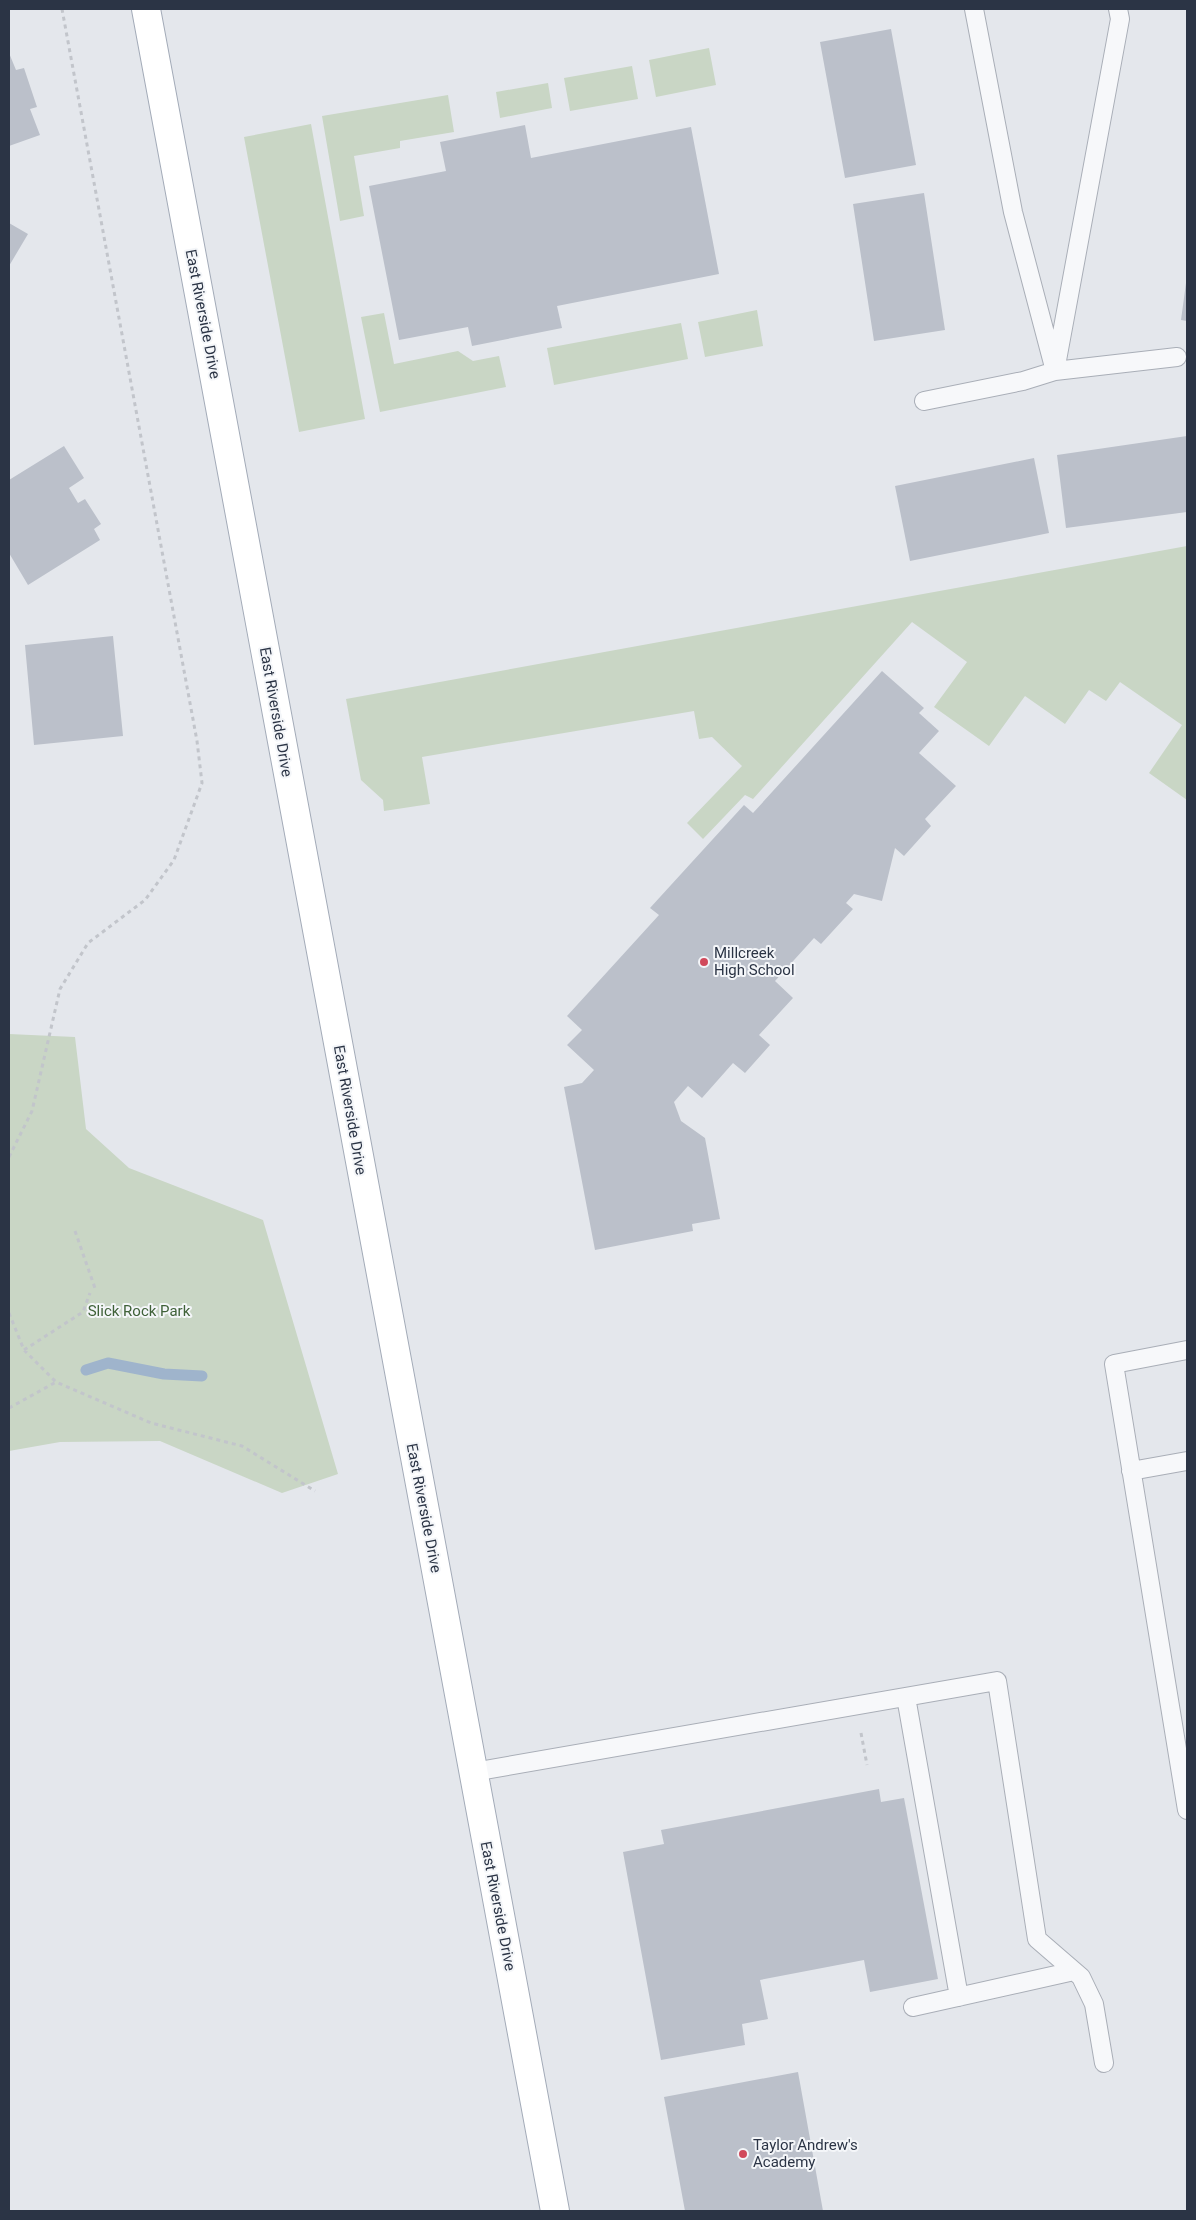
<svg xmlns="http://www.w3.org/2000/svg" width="1196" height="2220" viewBox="0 0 1196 2220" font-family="Roboto,sans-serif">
	<rect width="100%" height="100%" fill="#e4e7ec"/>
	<!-- green -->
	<path fill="#c9d6c5" d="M709,48L716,85L656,97L649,60Z
		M632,66L638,99L570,111L564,78Z
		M548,83L552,108L500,118L496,92Z
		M448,95L454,132L400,141V148L354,156L364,216L340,221L322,116Z
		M311,124L365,419L299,432L244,137Z
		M757,310L763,346L705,357L698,322Z
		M384,313L394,364L458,351L473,361L499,356L506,387L380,412L361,317Z
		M681,323L688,359L554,385L547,348Z
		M1187,546V800L1149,773L1182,725L1120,682L1106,701L1089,690L1065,724L1025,696L989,746L934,707L967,662L912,622L753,799L745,795L703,839L687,823L742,766L712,737L699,739L694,711L422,757L430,804L384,811L383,800L361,780L346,699Z
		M9,1034L75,1037L86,1129L129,1168L263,1220L338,1474L282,1493L160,1441L60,1442L9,1451Z"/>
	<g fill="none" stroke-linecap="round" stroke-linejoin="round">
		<!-- stream -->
		<path stroke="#9fb4cc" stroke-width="11" d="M86,1370L108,1363L164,1374L202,1376"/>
	</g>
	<!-- building -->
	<path fill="#bbc0ca" d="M891,29L916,165L845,178L820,42Z
		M9,53L16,70L24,68L37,107L30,109L40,135L9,146Z
		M525,125L531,158L691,127L719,274L557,306L562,328L472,346L468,327L399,340L369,186L446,171L440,142Z
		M924,193L945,330L874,341L853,204Z
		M9,223L28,234L9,266Z
		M1186,283H1187V321L1181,320Z
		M1187,436V512L1066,528L1057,455Z
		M64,446L84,478L69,488L78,503L85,499L101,524L94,529L100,540L28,585L9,553V480Z
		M1034,458L1049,533L910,561L895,486Z
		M113,636L123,736L34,745L25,645Z
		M882,671L924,708L919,713L939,731L919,753L956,786L925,819L931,826L904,856L895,848L882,901L854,894L846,903L853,909L821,944L814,938L775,981L793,998L759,1035L770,1045L745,1073L733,1063L702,1098L688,1086L674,1102L681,1121L705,1138L720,1219L692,1224L693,1231L595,1250L564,1087L582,1083L594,1070L567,1045L582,1030L567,1016L659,915L650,908L744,805L753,813Z
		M879,1789L881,1802L904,1798L938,1979L870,1992L864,1960L760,1980L768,2019L742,2024L745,2045L661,2060L623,1852L664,1844L661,1830Z
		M798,2072L823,2211H685L664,2097Z"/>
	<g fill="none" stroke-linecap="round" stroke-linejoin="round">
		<defs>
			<path id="lane" d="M974,9L1013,212L1055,371L1177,357
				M924,401L1023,381L1055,371L1120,19L1118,9
				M1187,1350L1114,1364L1187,1810
				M1131,1471L1187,1461
				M906,1697L959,1997
				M473,1772L997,1681L1037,1939L1081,1977L1094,2004L1104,2063
				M913,2007L1074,1971"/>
			<path id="primary" d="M146,9L555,2211"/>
		</defs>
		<!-- lane casing -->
		<use href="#lane" stroke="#a9aeb7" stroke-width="20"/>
		<!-- primary casing -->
		<use href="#primary" stroke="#a3abb8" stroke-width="30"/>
		<!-- path -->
		<path stroke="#c2c5cb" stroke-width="3" stroke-dasharray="4 4" stroke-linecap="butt" d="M9,1157L32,1111L60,989L88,943L145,900L174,860L202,783L197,741L62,9
			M75,1231L96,1291
			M9,1313L24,1350L56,1382L151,1423L242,1446L315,1491
			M24,1350L83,1312L90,1293
			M9,1408L56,1382
			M861,1733L867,1765"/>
		<!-- lane -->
		<use href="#lane" stroke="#f7f8fa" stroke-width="18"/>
		<!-- primary -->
		<use href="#primary" stroke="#fff" stroke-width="28"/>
	</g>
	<!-- markers -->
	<g fill="#d1495b" stroke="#f4f6f9" stroke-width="2">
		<circle cx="704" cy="962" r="5"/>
		<circle cx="743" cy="2154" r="5"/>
	</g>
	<g text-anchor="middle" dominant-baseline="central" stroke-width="4" stroke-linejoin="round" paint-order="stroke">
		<!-- street labels -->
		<g font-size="15" fill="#2b3445" stroke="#f4f6f9">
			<text transform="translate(203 314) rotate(79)">East Riverside Drive</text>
			<text transform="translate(276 712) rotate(80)">East Riverside Drive</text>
			<text transform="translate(350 1110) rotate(80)">East Riverside Drive</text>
			<text transform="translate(424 1508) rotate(79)">East Riverside Drive</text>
			<text transform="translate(498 1906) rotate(79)">East Riverside Drive</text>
		</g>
		<!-- poi labels -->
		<g font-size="15" fill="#2b3445" stroke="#f4f6f9" text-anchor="start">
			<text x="714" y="953">Millcreek<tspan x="714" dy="17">High School</tspan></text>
			<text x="753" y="2145">Taylor Andrew's<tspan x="753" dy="17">Academy</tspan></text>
		</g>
		<!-- park labels -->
		<g font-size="15" fill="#3f6138" stroke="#f4f6f9">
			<text x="139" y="1311">Slick Rock Park</text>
		</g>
	</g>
	<!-- border -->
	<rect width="1196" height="2220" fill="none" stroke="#2b3445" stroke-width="20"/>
</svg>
